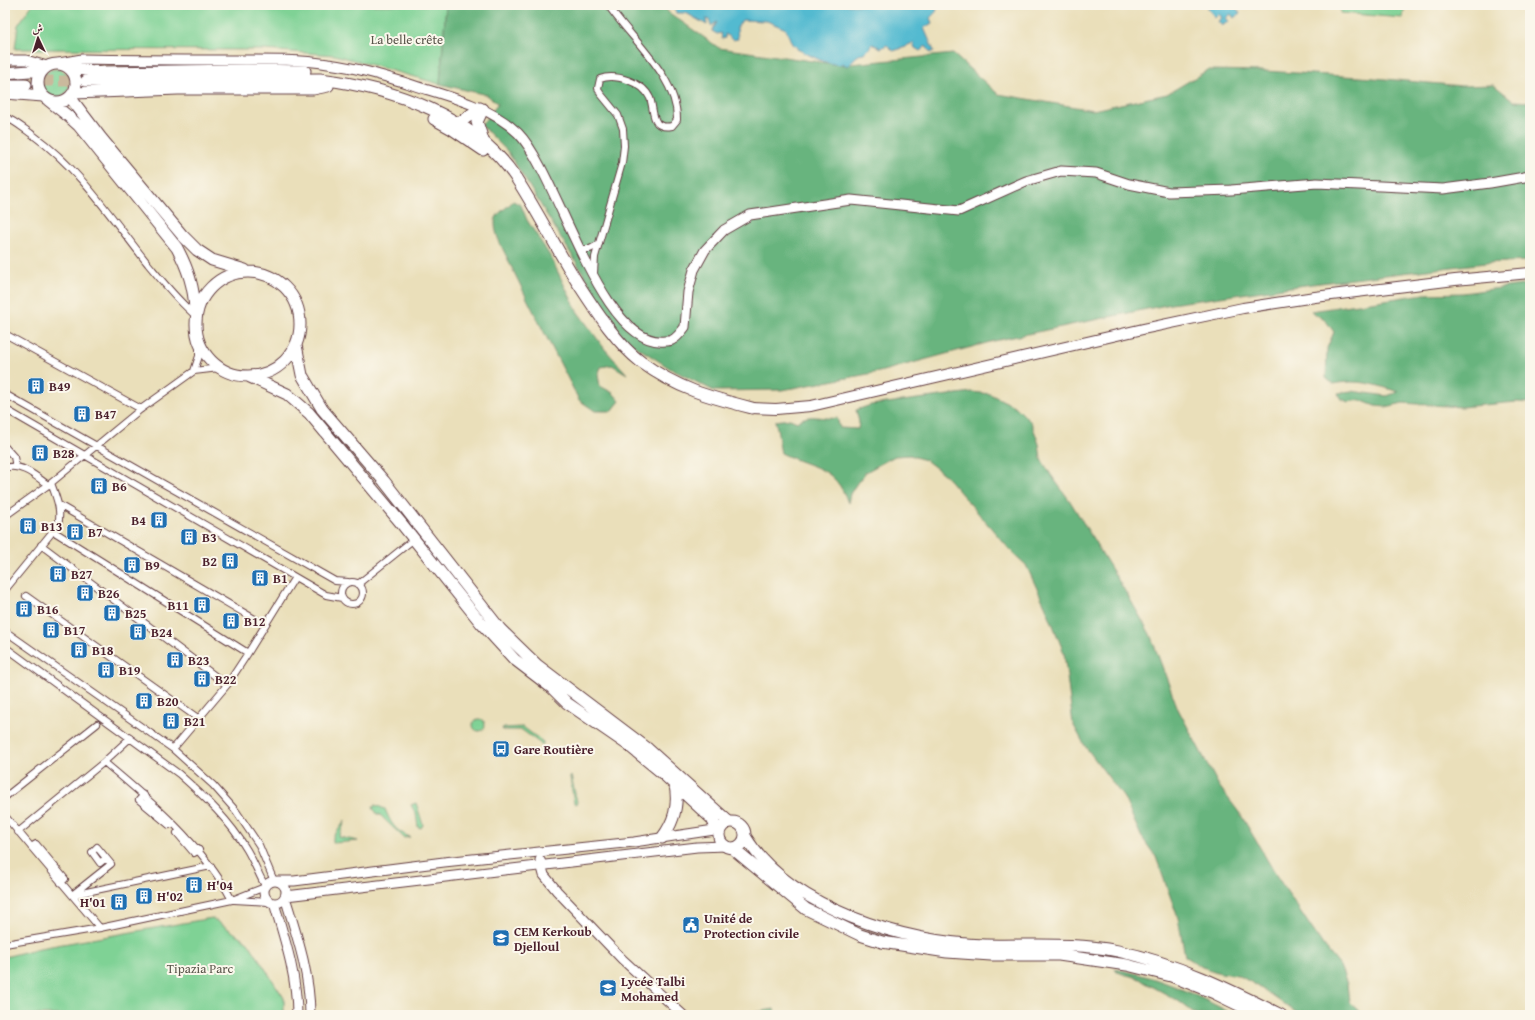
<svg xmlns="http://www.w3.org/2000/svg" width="1535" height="1020" viewBox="0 0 1535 1020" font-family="'Gentium Book Plus',Amiri,serif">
	<rect width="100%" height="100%" fill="#fbf7ec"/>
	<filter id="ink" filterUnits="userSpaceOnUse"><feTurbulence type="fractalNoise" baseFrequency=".025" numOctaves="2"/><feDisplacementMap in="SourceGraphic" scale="8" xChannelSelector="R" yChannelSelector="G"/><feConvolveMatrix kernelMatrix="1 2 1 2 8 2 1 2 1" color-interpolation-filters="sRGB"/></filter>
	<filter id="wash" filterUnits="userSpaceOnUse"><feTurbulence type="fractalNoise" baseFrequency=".012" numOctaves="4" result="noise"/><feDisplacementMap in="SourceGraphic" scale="16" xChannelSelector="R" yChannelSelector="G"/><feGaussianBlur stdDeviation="0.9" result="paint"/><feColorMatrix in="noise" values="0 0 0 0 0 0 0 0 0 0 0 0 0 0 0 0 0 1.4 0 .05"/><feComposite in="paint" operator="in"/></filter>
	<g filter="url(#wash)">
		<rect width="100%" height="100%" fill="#eadfba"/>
		<!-- green -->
		<path fill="#7fd295" stroke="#647860" d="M32,5H446L440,84L335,55L264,50L15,49L18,25Z
			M1341,5H1405L1403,18L1340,13Z
			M42 83a14 14 0 1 1 28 0a14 14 0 1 1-28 0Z
			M473 725a6 6 0 1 1 12 0a6 6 0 1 1-12 0Z
			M523,727L543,742V744H541L522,730H502L503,728Z
			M571,776L577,802L576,804L574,803L570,777Z
			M416,803L423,825L421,828L418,827L416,814L411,805Z
			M375,805L385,809C390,821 394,831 410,837L404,838L379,814L378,815L373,808Z
			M345,821L339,837L358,841L333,843V837Z
			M212,918L248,942L284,998V1015H5V957L40,948Z
			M774,1009L776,1015H741Z"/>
		<!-- forest -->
		<path fill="#67b47e" stroke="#586a54" d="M446,5H663L668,12L719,48L841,65L953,54L998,94L1093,110L1167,94L1208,70L1265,71L1374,78L1462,86L1494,85L1514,101L1530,102V261L1485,263L1312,284L1171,304L994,341L879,372L782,390L714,391L671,369L623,338L508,152L481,125L498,104L487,95L440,84Z
			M513,201L521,205L527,220L550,256L577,311L604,348L627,374L612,365L601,367L598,375L600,386L613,393L620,401L612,411H595L579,400C556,355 532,310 510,264C505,252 495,237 495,224C494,213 507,209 513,201Z
			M1530,284V403L1517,402L1461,407L1403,403L1386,407L1375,406L1360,400L1348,402L1340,398L1338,393L1351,391L1387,396L1398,392C1375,384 1358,379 1333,384L1326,378L1327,348L1334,332L1326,321L1311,311L1424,294L1463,293Z
			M972,392L990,394L1016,407L1031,422L1039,444L1041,459L1051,475L1070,501L1131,601L1150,634L1178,709L1219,786L1241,815L1276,875L1323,945L1340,966L1347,984L1349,1002L1363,1015H1300L1256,985L1238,975L1220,973L1202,967L1185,956L1178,918L1156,857L1141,836L1124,798L1085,746L1073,724L1064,653L1047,610L1026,565L1011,551L945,475L927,461L910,455L895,456L882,463L866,472L857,483L850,494L848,503C835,465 813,469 781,453C778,442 779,431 775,421L790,419L797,422C809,412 823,420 837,418L840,428L858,429L859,422L856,410L871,405Z
			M1114,969C1158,976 1196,995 1235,1015H1197L1177,1000L1144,982C1136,974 1122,977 1114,969Z"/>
		<!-- water -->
		<path fill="#52bad0" stroke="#4e6c7e" d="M673,5H938L936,12L930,18L932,23L924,28L934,51L931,53L926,46L920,51L915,48L913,43L908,45L906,47L893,51L887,45L881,48L872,44C867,55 860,52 854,59C851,62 851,64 847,66L842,63L841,65C824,64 812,56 797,49V47L792,44L786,29L767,21L742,20L737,28L738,39L732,40L729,36L725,34V38L722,39L721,33L717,34L712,31L717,22L711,26L709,20L706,19L707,25L686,13H676Z
			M1211,5H1234L1240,13L1234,18L1231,14L1226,18L1229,21L1222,26L1218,21L1222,18L1219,14L1215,17L1207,8Z"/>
	</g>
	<g filter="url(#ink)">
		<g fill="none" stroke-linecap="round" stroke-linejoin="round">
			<!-- highway-tunnel -->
			<path stroke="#cab99d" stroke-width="11" stroke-dasharray="11 5.5" stroke-linecap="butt" d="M26,81H86"/>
			<defs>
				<path id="street" d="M5,117C15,121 24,129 33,135C80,169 113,220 148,264C163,282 178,301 196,316
					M580,249H590L599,244
					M594,273L595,257L622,163L624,146L623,129L618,115L600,93L598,88L600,79C615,73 643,82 650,98C653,106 652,116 657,123C661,127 667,127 672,126L677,120C678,77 631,39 608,5
					M5,334L141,409
					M194,371L199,356V345
					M5,394L335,581L348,582
					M5,409L295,577L326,595L342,598
					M5,447L14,457L16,467
					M5,468C20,462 37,477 48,485
					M59,505L265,625
					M5,516L51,483L141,409L194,371L219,368
					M53,531L248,653
					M41,545L227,685
					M341 593a11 11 0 1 1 22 0a11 11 0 1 1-22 0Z
					M358,584L414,539
					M5,590L58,525C62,510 56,497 51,483
					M26,596L199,719
					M5,631L173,749L213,785L236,811L259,845L274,881
					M5,647L179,774C205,797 230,821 247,850C254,862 259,875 265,886
					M173,749L227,685L248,653L295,577
					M104,762C152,802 202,844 232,900
					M144,795L139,800L169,825
					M5,797L97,724
					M5,816L100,928
					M18,832L104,762L130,738
					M177,833L194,853L199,850
					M31,847L36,844L65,879L61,883
					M106,858L100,863L92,852L97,847L111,864L72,895L211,866
					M234,900L269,902
					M5,944L100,928L232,900L265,887"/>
				<path id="secondary" d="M5,60H26L47,66
					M59,63L82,59C132,60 181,60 231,60C263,60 296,59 328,64C361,68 393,79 425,89C458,99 493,109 518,133C558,173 601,349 665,341C667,341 670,341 672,340C677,338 682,331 685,327L688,292L694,270L705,250L724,230L750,215L851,200L959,211L1026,181L1061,171L1096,173L1129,184L1169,192L1231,190L1317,183L1443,189L1490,183L1530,176
					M540,860L544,875L557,891L622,959L683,1015
					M264 892a11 11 0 1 1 22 0a11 11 0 1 1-22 0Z
					M278,881H294L444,862L634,842L721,829
					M286,896L697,847L726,846
					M285,897C297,936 310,974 310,1015
					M274,903C285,940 297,976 297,1015"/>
				<path id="primary" d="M752,408L776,409L811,406L1143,329L1243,308L1315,297L1455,280L1530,273"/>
				<path id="highway" d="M38 83a19 19 0 1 1 38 0a19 19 0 1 1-38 0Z
					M70,68L102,72L246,70L305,71
					M5,73L42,70
					M86,81L320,79C392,88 474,115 516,178C538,212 556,248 577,282C594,308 616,343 641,362C678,389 709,397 752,408
					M6,85H26
					M5,93L43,96
					M74,93L178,89H313L328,86
					M70,97L101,138L182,235L197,250L212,260L245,270
					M48,100L68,116L79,126L177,248C188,269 194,287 195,310
					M483,109L477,122L483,140
					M434,119L452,129L483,150
					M454,123H459L480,108
					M196 324a52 52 0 1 1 104 0a52 52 0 1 1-104 0Z
					M296,345L302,375L322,409L384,481L500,629L537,665L648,749L729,822
					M248,376L287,394L309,413L401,523L481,623L514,659L552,688L567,703L628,745L661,772L712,819L719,833
					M719 835a13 13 0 1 1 26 0a13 13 0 1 1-26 0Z
					M745,836C789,909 905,943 985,945C1030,946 1074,942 1118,951C1176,963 1229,989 1281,1015
					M662,838C674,822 679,806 675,785
					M732,848L806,909L860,935L882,942L947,952L991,955H1059L1127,965L1171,976L1214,993L1259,1015"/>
			</defs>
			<!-- street casing -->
			<use href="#street" stroke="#623c40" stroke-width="8"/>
			<!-- secondary casing -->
			<use href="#secondary" stroke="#623c40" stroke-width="11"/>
			<!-- primary casing -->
			<use href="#primary" stroke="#623c40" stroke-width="12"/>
			<!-- highway casing -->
			<use href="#highway" stroke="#623c40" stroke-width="13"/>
			<!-- street -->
			<use href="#street" stroke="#fff" stroke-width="6"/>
			<!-- secondary -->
			<use href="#secondary" stroke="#fff" stroke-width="9"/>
			<!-- primary -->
			<use href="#primary" stroke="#fff" stroke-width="10"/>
			<!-- highway -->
			<use href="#highway" stroke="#fff" stroke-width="11"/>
		</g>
	</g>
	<!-- icons -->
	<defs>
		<symbol id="building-square" viewBox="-11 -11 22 22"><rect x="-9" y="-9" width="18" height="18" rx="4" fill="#1f6fb2" stroke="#fbf7ec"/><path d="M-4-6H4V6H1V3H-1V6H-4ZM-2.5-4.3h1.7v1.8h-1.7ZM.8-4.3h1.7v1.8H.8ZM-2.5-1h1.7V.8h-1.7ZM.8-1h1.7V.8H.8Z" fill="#fff"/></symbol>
		<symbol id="bus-square" viewBox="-11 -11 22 22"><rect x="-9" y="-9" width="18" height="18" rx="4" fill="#1f6fb2" stroke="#fbf7ec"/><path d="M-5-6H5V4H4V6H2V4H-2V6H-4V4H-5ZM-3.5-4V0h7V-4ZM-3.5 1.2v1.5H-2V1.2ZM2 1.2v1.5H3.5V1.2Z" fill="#fff"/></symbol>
		<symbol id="civic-square" viewBox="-11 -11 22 22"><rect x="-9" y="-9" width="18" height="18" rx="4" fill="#1f6fb2" stroke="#fbf7ec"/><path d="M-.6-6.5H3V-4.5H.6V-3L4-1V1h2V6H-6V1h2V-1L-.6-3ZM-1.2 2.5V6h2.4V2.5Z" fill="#fff"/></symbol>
		<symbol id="school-square" viewBox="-11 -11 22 22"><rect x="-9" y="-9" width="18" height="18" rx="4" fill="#1f6fb2" stroke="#fbf7ec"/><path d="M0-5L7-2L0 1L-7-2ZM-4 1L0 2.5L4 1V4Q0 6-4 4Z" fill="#fff"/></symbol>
	</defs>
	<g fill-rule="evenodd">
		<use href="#building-square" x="26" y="376" width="20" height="20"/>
		<use href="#building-square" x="72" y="404" width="20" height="20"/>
		<use href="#building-square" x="30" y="443" width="20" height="20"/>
		<use href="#building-square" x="89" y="476" width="20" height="20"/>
		<use href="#building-square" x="149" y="510" width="20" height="20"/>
		<use href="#building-square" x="18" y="516" width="20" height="20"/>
		<use href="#building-square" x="65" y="522" width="20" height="20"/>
		<use href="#building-square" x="179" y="527" width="20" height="20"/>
		<use href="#building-square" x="220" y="551" width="20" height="20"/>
		<use href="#building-square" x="122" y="555" width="20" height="20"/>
		<use href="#building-square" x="48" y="564" width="20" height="20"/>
		<use href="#building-square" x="250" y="568" width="20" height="20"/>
		<use href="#building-square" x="75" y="583" width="20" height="20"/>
		<use href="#building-square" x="192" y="595" width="20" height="20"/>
		<use href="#building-square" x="14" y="599" width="20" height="20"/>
		<use href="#building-square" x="102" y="603" width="20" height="20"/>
		<use href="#building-square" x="221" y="611" width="20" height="20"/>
		<use href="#building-square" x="41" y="620" width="20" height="20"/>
		<use href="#building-square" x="128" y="622" width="20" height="20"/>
		<use href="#building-square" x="69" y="640" width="20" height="20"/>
		<use href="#building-square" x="165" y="650" width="20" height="20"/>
		<use href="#building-square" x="96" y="660" width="20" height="20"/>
		<use href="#building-square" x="192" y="669" width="20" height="20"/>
		<use href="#building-square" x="134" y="691" width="20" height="20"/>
		<use href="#building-square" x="161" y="711" width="20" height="20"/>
		<use href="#bus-square" x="491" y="739" width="20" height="20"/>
		<use href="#building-square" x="184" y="875" width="20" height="20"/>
		<use href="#building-square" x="134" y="886" width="20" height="20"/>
		<use href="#building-square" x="109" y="892" width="20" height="20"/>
		<use href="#civic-square" x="681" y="915" width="20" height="20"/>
		<use href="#school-square" x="491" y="928" width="20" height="20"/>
		<use href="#school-square" x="598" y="978" width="20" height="20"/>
	</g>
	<g text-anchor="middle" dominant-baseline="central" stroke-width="4" stroke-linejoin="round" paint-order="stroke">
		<!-- park labels -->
		<g font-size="13" fill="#5a554b" stroke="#fbf7ec">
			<text x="407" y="39">La belle crête</text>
			<text x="200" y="968">Tipazia Parc</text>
		</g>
		<!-- poi labels -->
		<g font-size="13" font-weight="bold" fill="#4a1f2b" stroke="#fbf7ec" text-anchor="start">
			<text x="49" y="386">B49</text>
			<text x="95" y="414">B47</text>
			<text x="53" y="453">B28</text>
			<text x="112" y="486">B6</text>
			<text x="146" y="520" text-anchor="end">B4</text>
			<text x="41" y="526">B13</text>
			<text x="88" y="532">B7</text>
			<text x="202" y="537">B3</text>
			<text x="217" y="561" text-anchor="end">B2</text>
			<text x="145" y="565">B9</text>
			<text x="71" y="574">B27</text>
			<text x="273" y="578">B1</text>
			<text x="98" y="593">B26</text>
			<text x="189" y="605" text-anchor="end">B11</text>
			<text x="37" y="609">B16</text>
			<text x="125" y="613">B25</text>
			<text x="244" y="621">B12</text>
			<text x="64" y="630">B17</text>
			<text x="151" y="632">B24</text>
			<text x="92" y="650">B18</text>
			<text x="188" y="660">B23</text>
			<text x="119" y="670">B19</text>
			<text x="215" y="679">B22</text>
			<text x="157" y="701">B20</text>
			<text x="184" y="721">B21</text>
			<text x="514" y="749">Gare Routière</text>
			<text x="207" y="885">H'04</text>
			<text x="157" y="896">H'02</text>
			<text x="106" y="902" text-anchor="end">H'01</text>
			<text x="704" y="918">Unité de<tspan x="704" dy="15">Protection civile</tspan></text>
			<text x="514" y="931">CEM Kerkoub<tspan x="514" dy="15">Djelloul</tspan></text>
			<text x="621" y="981">Lycée Talbi<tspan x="621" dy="15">Mohamed</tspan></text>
		</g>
	</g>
	<!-- margin -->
	<rect width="1535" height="1020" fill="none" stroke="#fbf7ec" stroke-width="20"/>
	<!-- north arrow -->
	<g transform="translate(38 38) rotate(356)" stroke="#fbf7ec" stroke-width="3" paint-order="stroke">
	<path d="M0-3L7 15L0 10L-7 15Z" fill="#4a1f2b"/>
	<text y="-6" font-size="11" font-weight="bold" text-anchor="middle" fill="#4a1f2b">ش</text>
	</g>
</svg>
